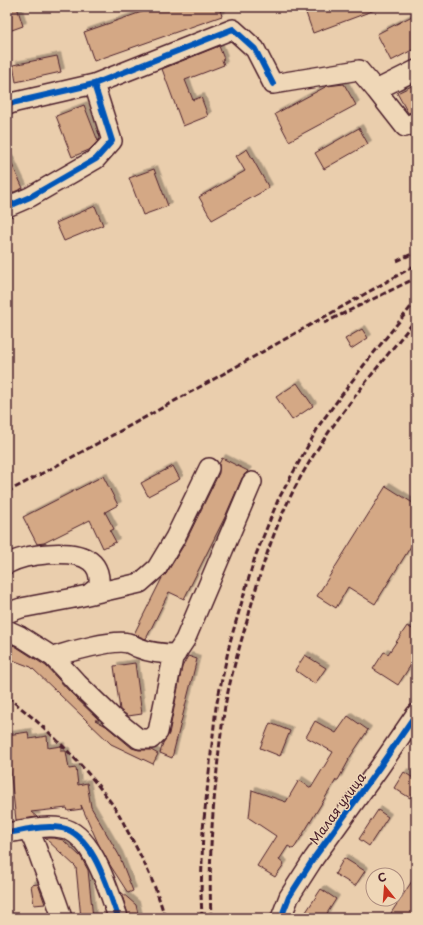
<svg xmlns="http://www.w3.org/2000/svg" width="423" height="925" viewBox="0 0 423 925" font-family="'Playpen Sans',sans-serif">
	<defs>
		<filter id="shadow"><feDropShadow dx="3.5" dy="-3.5" stdDeviation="0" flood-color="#0004"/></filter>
	</defs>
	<rect width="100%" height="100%" fill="#eacead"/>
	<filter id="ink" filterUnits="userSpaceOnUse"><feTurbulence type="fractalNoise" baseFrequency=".025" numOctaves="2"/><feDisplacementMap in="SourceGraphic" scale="8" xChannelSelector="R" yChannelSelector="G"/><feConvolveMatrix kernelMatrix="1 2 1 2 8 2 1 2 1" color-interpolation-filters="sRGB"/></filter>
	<g filter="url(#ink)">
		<!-- building -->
		<path fill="#d4a885" stroke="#4a1f2b" filter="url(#shadow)" d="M7,7H17L23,26L9,31L7,24Z
			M156,7H219L222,16L94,61L84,32Z
			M304,7H380V8L313,33Z
			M416,14V48L391,61L377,34Z
			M219,46L224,59L222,60L224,65L185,80L193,100L201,97L208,116L183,126L162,69Z
			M57,56L61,72L16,82L13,65Z
			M344,84L356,105L289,141L275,114L327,86Z
			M416,84V111L408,113L397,93Z
			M84,105L98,141L89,150L72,157L56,116Z
			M359,128L368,144L324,169L315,153Z
			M247,149L269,188L212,220L199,197L245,171L236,156Z
			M7,154L23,188L7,195Z
			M154,169L168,206L143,215L129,178Z
			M95,206L103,225L64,241L56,223Z
			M362,329L368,338L351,349L345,339Z
			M297,383L313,406L292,420L276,397Z
			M222,458L248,471L242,478L225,517L184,599L169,592L146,639L141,637L134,634L162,578L166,574L185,543L219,473V464Z
			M173,466L180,479L148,496L141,483Z
			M103,476L118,505L105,512L114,529L110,531L116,542L103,548L90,520L44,543L37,544L23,517Z
			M386,486L416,505V538L375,604L348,587L336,608L317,596Z
			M407,626L416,631V657L398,685L373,669L384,652L388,654Z
			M7,643L15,646L46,666L70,692L99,720H95L106,726L132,748L139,750H151L158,754L153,764L111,744L31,667L7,658Z
			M305,655L326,668L315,684L295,670Z
			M188,656L197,659L172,758L160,753L163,743L169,734L182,667Z
			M135,663L142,714L128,716L120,710L114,666Z
			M348,716L368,730L348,760H349L338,780H336L295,847L293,849L288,846L279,860L284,864L275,877L257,866L276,836L249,818L252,790L286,802L299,780L311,788L333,752L306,737L315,721L336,733Z
			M270,723L290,731L280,756L260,748Z
			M28,732L29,739L47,736L48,748L61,746V751H66L69,769L76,768L78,785L87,783L91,807L119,855L133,891L128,893L110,865L98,843L81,805L82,809L68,811L67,808L31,812L37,817L16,820L8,751H7V735Z
			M404,772L416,780V789L410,798L394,788Z
			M378,810L388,817L369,846L359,839Z
			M45,838H54L63,840L81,857L88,870L93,918H81L76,867Z
			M344,858L365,871L355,886L335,874Z
			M416,875V912L412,918H398L391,913Z
			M38,884L45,904L34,905L31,885Z
			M321,889L336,899L324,918H302Z
			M121,892L136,905L139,918H129Z"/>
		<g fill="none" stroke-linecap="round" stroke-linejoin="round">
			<defs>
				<path id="minor" d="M376,90L405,127L416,122
					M7,105L16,102L94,84L233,29L255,49L273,84L359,70L376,90L416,70
					M7,207L30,197L96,159L112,141L94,84
					M7,564C25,554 73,548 90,561C98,567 100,577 99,586L88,595
					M7,613L21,608L74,598L140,583L157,568L175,538L209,468
					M7,630L20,636L53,657L78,684L112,717L139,739H151L158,732L173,658L185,640L252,482
					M53,657C68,652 114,639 128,643C132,644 135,647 139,648C151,653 163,654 176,654
					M27,829C35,841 35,845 40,858C47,878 56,897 62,918
					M7,833C26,830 43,825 62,828C92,833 108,889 117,914L118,918
					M281,918L289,897L314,858L379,768L416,714"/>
			</defs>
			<!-- minor casing -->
			<use href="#minor" stroke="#4a1f2b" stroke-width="22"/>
			<!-- minor -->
			<use href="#minor" stroke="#efd7b7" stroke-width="19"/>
			<!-- rail -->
			<path stroke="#4a1f2b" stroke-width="3" stroke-dasharray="6 3" stroke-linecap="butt" d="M397,261L416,252
				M324,323L416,278
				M7,492C145,419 280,342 416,265
				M7,697C47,727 86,767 115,808C120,815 124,824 128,832C143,859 157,888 165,918
				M202,918L201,894L203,829L216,707L230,642L255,557L278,500L320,424L364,365L410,308L416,303
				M211,918C209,872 211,827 216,781C218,756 221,731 225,706C231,675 240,645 249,614C261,568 276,522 299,480C331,422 375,371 416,319"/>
			<defs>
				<path id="cycleway" d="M7,105L16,102L94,84L233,29L255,49L273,84
					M7,207L30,197L96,159L112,141L94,84
					M7,833C26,830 43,825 62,828C92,833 108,889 117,914L118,918
					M281,918L289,897L314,858L379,768L416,714"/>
			</defs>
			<!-- cycleway casing -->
			<use href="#cycleway" stroke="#efd7b7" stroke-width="8"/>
			<!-- cycleway -->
			<use href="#cycleway" stroke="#0057b8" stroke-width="6"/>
		</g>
	</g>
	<g text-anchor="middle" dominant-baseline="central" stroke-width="3" stroke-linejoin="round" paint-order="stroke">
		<!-- street labels -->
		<g font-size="13" fill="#4a1f2b" stroke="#efd7b7">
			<text transform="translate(337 808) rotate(-54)">Малая улица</text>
		</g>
	</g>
	<!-- margin -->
	<rect width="423" height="925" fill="none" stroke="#efd7b7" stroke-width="24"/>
	<rect x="12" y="12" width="399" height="901" fill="none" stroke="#4a1f2b" stroke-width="1.5" filter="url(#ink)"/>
	<!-- north arrow -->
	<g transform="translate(385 887) rotate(343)"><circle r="19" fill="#efd7b7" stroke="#ad8d7f"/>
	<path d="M0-3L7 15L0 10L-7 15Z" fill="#c8321e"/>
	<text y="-6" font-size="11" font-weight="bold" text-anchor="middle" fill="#4a1f2b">С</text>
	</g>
</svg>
